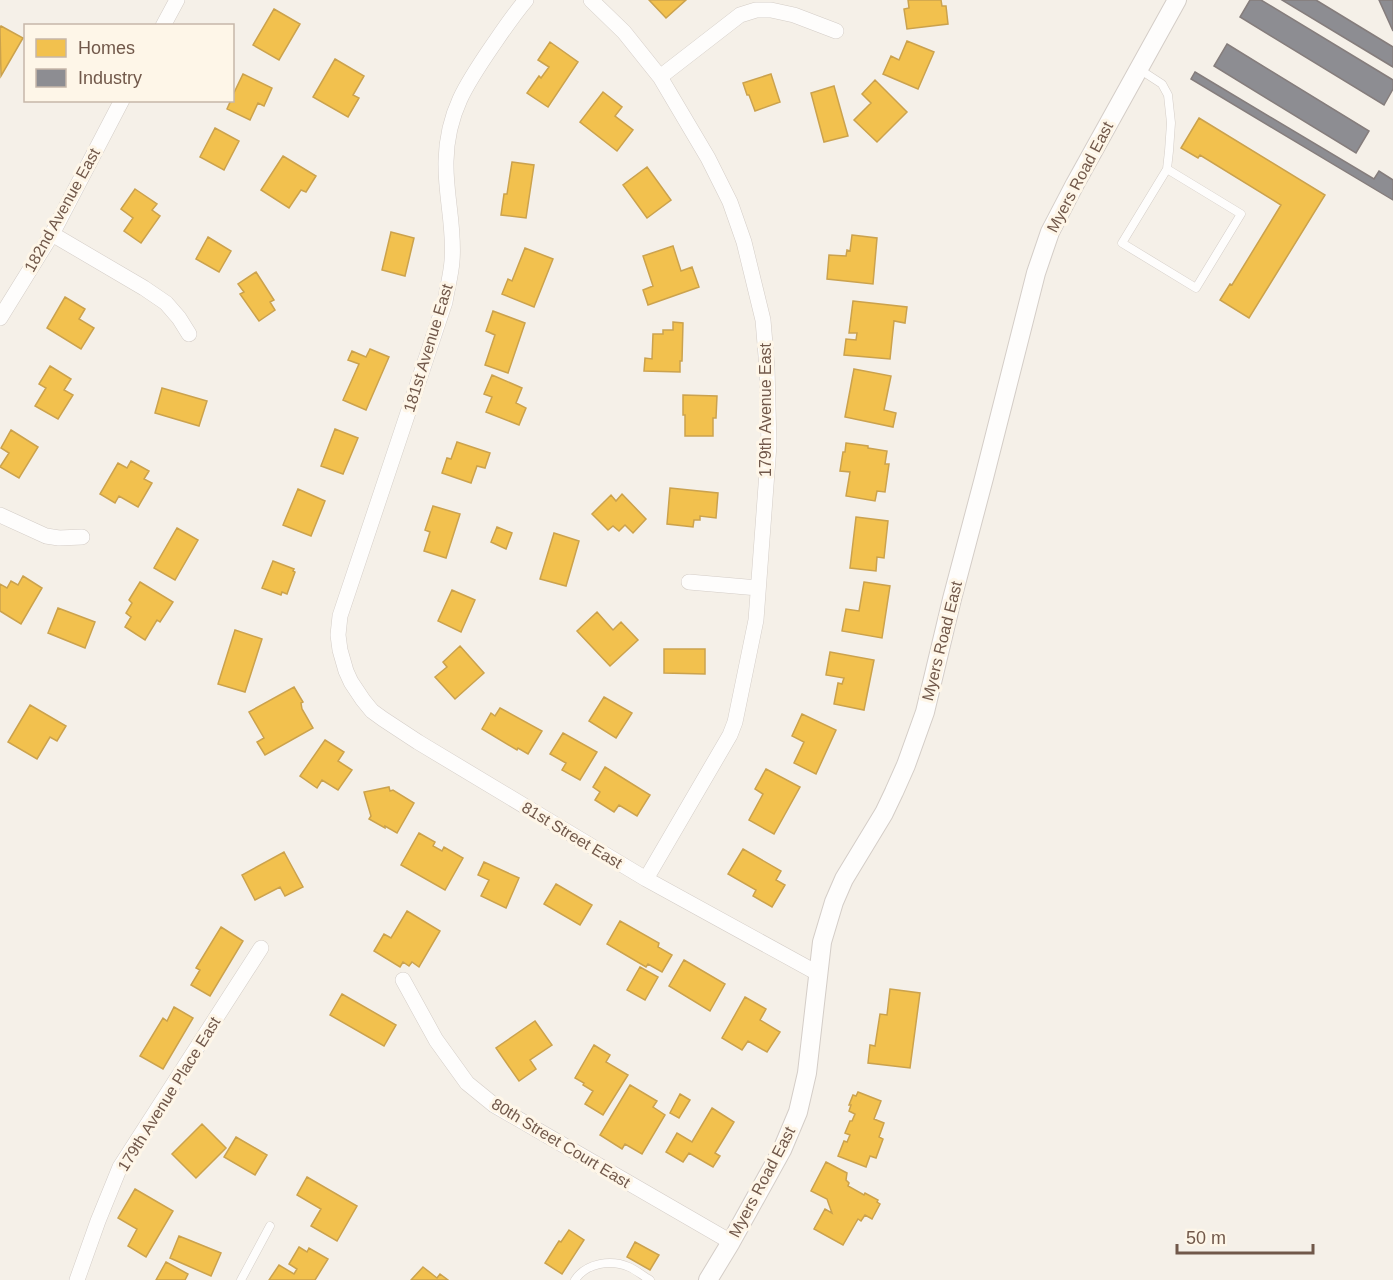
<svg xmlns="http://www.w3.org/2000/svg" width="1393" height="1280" viewBox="0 0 1393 1280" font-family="Arial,sans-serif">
	<rect width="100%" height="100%" fill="#f5f0e8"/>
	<!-- homes -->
	<path fill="#f2c14e" stroke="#cba24d" stroke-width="1.5" d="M649,0H686L666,18Z
		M908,0H941L942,6H946L948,24L907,29L904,9L909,8Z
		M274,9L300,24L279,60L253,45Z
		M1,26L23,38L1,76L0,28Z
		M907,41L934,52L918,89L883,74L891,56L899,60Z
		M550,42L578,62L548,107L527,93L539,76L541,78L549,67L538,60Z
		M335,59L364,76L353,95L359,98L348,117L313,97Z
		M243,74L272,88L264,106L258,103L250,120L227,109L231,100H232V97Z
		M771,74L780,102L755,111L749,95H747L743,83Z
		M875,80L907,112L877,142L854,120L871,103L862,94Z
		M834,86L848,136L824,142L811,93Z
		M603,92L622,107L615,116L633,130L617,151L580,122Z
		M1199,118L1325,195L1249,318L1220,300L1230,284L1232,285L1281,205L1200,155L1198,158L1181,148Z
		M215,128L239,141L224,170L200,157Z
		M283,156L316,176L306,192L301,190L289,208L261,190Z
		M512,162L534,165L526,218L501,215L504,194H507Z
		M647,167L671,200L647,218L623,185Z
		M135,189L157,204L152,210L160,216L141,243L124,231L133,218L121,209Z
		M391,232L414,238L405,276L382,270Z
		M852,235L877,238L873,284L827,279L829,255L846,256L847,250L850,251Z
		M208,237L231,251L219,272L196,259Z
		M673,246L681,271L692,267L699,287L648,305L643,290L653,286L643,256Z
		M525,248L553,259L534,307L502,294L508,279L512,281Z
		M256,272L274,300L270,302L275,310L259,321L240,294L244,292L238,284Z
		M65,297L85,309L79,319L94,328L81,349L47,328Z
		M853,301L907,307L905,323L894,321L890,359L844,355L846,339L856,340L857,333H849Z
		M493,311L525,323L508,373L485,365L495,335L486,331Z
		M673,322L683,323L682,361H680V372L644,371L645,358L652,359L653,334H663V330H673Z
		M370,349L389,357L366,410L343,400L359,364L348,360L352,351L366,357Z
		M50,366L71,379L64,390L73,395L58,419L35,406L46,388L39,384Z
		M854,369L891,376L884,410L896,413L893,427L845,417Z
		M492,375L522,388L516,403L526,408L519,425L486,412L492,397L484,394Z
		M162,388L207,401L199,426L155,413Z
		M683,395L717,396L716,418H713V436H685V415H683Z
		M335,429L358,438L343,474L321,466Z
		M11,430L38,447L19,478L0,467L9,453L1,448Z
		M457,442L490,453L485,468L477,466L471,483L442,473L447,458L451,459Z
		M846,443L868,446V448L887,451L885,464H889L885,492L877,491L875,501L846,496L850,472L840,471L843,452H845Z
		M131,461L149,471L144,479L152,483L138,507L119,496L115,503L100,494L118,463L127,468Z
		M670,488L718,493L716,518L700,516V520H694L693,527L667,524Z
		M298,489L325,501L311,536L283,525Z
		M622,494L646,519L633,533L625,525L619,531L613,526L608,530L592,514L611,495L616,501Z
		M433,506L460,514L446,558L424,551L430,532L425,530Z
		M856,517L888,521L884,558L877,557L876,571L850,568Z
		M497,527L512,533L506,549L491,542Z
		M177,528L198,540L175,580L154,568Z
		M554,533L579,541L566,586L540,579Z
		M273,561L294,569L293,571L295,572L287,594L282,592L281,595L262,588Z
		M23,576L42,588L21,624L0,611V584L7,588L11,581L18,585Z
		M140,582L173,602L160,622L157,620L145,640L125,627L131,617L126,613L132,603L129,600Z
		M864,582L890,586L882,638L842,631L846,609L859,611Z
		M452,590L475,600L461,632L438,621Z
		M58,608L95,622L85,648L48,633Z
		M597,612L613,630L621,622L638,640L610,666L577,631Z
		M235,630L262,639L245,692L218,684Z
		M460,646L484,673L455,699L435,677L447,667L443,662Z
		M664,649H705V674L664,673Z
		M830,652L874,660L864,710L834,704L838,683L842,684L844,678L826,675Z
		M294,687L303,702L301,703L302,709L313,728L265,755L257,742L264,738L249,712Z
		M604,697L632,713L616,738L589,721Z
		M30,705L66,726L57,741L50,737L37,759L8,742Z
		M500,708L542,731L528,754L518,748L517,750L482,729L491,713L495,716Z
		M802,714L836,730L816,774L794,763L804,742L792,736Z
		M563,733L597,752L580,780L562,770L566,763L550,754Z
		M325,740L344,752L338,761L352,770L338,790L322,780L317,788L300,776Z
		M605,767L650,795L637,816L619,805L614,812L595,800L600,792L593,787Z
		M766,769L800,787L774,834L749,820L763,794L755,789Z
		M389,787L390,791L393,790L414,803L397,833L385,826V828L369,819L371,816L364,792Z
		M419,833L435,842L433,846L442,851L444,847L463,858L445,890L401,865Z
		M743,849L781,871L776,880L785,885L772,907L753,896L756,890L728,874Z
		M284,852L303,887L285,896L280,887L255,900L242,875Z
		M484,862L519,878L506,908L481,896L489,880L478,875Z
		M556,884L592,905L580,925L544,904Z
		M407,911L440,931L419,967L412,962L409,966L403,962L400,967L374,951L384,934L391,938Z
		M620,921L659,943L658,947L672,955L662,972L648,964L646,967L607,944Z
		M221,927L243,941L210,996L191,985L200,970L196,968Z
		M684,960L725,984L710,1011L669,986Z
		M640,967L658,977L645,1000L627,990Z
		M890,989L920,993L910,1068L868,1063L870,1045L875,1046L880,1014L887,1015Z
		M342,994L396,1025L384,1046L330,1015Z
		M745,997L766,1009L760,1020L780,1032L767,1052L748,1041L742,1050L722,1038Z
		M174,1007L193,1018L163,1069L140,1056L163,1018L167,1021Z
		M535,1021L552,1045L530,1060L536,1069L519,1081L496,1048Z
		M594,1045L610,1055L606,1062L628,1075L603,1115L585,1104L593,1091L583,1085L584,1083L575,1078Z
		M630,1085L657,1101L653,1107L665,1115L642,1154L625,1144L622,1149L600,1135Z
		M858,1092L881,1101L874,1119L884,1123L879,1137L883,1139L876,1158L870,1156L866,1167L838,1156L844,1141L847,1142L850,1135L845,1133L850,1121H852L855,1114L849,1111L851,1105H849L853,1095L856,1096Z
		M680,1094L690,1100L679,1118L670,1113Z
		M712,1108L734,1122L715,1153L720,1156L713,1167L689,1153L683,1162L666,1152L677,1133L692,1142Z
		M202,1124L226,1148L196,1178L172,1154Z
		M236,1137L267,1155L255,1175L224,1157Z
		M826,1162L847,1173L846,1180L849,1183L848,1186L864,1195L865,1193L878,1200L877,1202L880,1204L872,1219L865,1215L861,1221L858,1219L843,1245L814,1229L825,1209L832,1213L827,1199L811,1191Z
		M307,1177L357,1206L337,1241L311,1226L321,1209L297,1195Z
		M135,1189L173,1211L146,1257L128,1246L137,1229L118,1218Z
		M569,1230L584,1240L562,1274L545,1263L559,1241L561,1242Z
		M179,1236L221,1253L211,1276L170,1258Z
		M635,1242L659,1255L650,1270L627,1257Z
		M299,1247L307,1252L309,1248L328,1259L315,1280H269L279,1265L294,1274L297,1269L289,1264Z
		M166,1262L188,1274L185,1280H156Z
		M423,1267L437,1278L440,1274L448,1280H411Z"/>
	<!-- industry -->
	<path fill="#8d8d92" stroke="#857d7c" stroke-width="1.5" d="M1250,0H1261L1393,80V89L1384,105L1240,17Z
		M1282,0H1316L1393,47V67Z
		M1379,0H1393V31Z
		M1227,44L1369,131L1356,153L1214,66Z
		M1195,72L1374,179L1379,171L1393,180V200L1191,79Z"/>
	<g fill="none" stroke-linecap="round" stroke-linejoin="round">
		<defs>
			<path id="service" d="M1139,69L1162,84L1168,95L1171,123L1169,151L1167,169L1122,243L1196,288L1241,214L1167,169
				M241,1280L270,1226
				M575,1280C586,1263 611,1259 629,1267C636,1270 643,1276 650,1280"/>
			<path id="minor" d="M526,0C514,14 504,29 493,45C467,83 447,112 446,161C445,194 455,228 452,261C451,275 447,289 445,302L340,616L338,635L340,650L346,671L351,682L363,700L372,711L383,719L418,742L646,879L819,974
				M591,0L624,32L660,77L708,158L730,202L744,242L763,320L767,368L769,445L756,620L735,722L730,735L646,879
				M163,26L177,0
				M660,77L740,15L756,10H771L794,15L836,31
				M52,234L144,288L166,303L179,318L189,334
				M0,318L52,234L122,100
				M0,515L46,536L59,538L82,537
				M689,582L758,588
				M403,980L436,1040L467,1083L494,1105L731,1242
				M77,1280L98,1221L120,1167L261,948"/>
			<path id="tertiary" d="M708,1280L731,1242L782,1150L798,1112L807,1073L822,942L834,902L844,879L884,813L894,792L906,765L925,712L952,599L984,478L1036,273L1050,232L1075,184L1177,0"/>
		</defs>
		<!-- service casing -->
		<use href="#service" stroke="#d4cdc7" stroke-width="9"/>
		<!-- minor casing -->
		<use href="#minor" stroke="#d4cdc7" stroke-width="16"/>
		<!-- tertiary casing -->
		<use href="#tertiary" stroke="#d4cdc7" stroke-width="20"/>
		<!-- service -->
		<use href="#service" stroke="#fefdfc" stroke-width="8"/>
		<!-- minor -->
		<use href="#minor" stroke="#fefdfc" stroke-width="15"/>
		<!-- tertiary -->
		<use href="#tertiary" stroke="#fefdfc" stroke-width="18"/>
	</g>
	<g text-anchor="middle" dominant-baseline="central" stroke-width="6" stroke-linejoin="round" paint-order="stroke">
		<!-- street labels -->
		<g font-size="16" fill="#71584a" stroke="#fef6e8">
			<text transform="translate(1080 177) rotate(-62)">Myers Road East</text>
			<text transform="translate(62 210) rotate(-61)">182nd Avenue East</text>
			<text transform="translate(428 348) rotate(-73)">181st Avenue East</text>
			<text transform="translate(765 410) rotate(-90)">179th Avenue East</text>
			<text transform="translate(942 641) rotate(-76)">Myers Road East</text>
			<text transform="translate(572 835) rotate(31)">81st Street East</text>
			<text transform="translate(169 1094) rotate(-58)">179th Avenue Place East</text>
			<text transform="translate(561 1143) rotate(31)">80th Street Court East</text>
			<text transform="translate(762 1182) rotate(-62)">Myers Road East</text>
		</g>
	</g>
	<!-- legend -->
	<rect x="24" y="24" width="210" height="78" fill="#fef6e8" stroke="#c6b7a9" stroke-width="1.5"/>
	<rect x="36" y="39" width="30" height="18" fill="#f2c14e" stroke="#c6b7a9" stroke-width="1.5"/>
	<text x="78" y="54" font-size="18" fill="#71584a">Homes</text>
	<rect x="36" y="69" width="30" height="18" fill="#8d8d92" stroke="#c6b7a9" stroke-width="1.5"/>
	<text x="78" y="84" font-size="18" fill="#71584a">Industry</text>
	<!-- scale -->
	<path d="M1177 1244v9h136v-9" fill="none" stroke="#71584a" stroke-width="3"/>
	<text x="1186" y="1244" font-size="18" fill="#71584a" stroke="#fef6e8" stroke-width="4.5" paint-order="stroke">50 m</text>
</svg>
